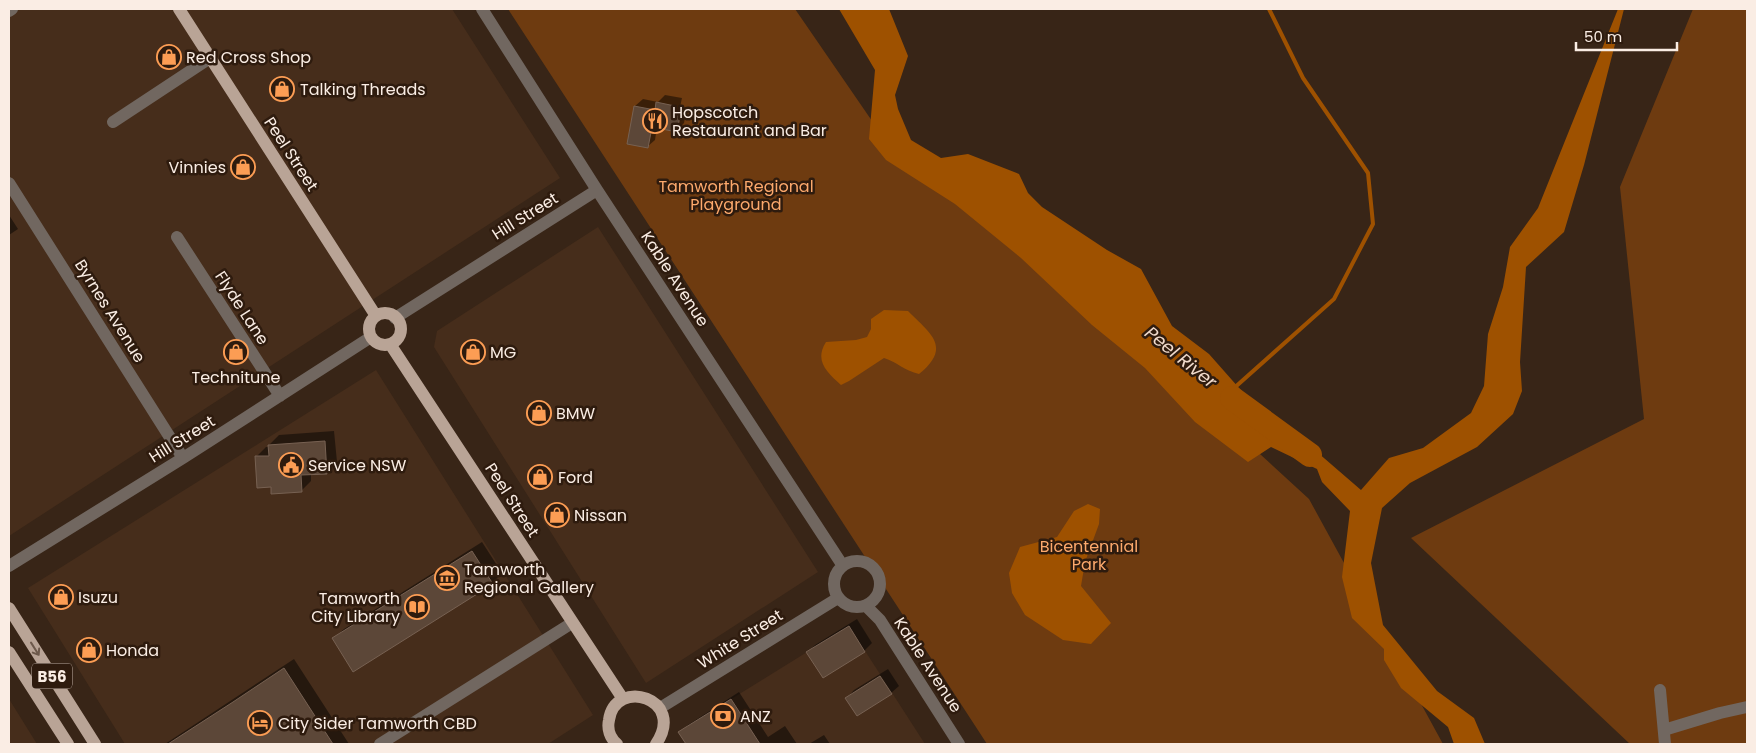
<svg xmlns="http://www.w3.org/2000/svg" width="1756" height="753" viewBox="0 0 1756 753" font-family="Poppins,sans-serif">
	<rect width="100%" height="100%" fill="#382517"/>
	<!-- built -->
	<path fill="#462d1b" d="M9,9H452L560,178L9,536Z
		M598,227L818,572L646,683L434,347L437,331Z
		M376,370L593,715L548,744H125L28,588Z
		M849,626L925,744H686L678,732Z
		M9,699L37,744H9Z"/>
	<!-- green -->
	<path fill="#6e3b10" d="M508,9H795L892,150L974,192L1309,499L1443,744H987Z
		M1693,9H1747V744H1630L1411,538L1644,419L1620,187Z"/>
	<!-- water -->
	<path fill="#9e5100" d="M839,9H889L908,56L895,95L898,109L911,140L941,158L968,154L1019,174L1028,193L1042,207L1107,250L1141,269L1172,326L1209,354L1247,397L1268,438L1289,436L1317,452L1361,490L1389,458L1423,448L1471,413L1484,386L1488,334L1503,287L1510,247L1538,208L1618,9H1624L1584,165L1564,232L1526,267L1520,362L1522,391L1513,414L1477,447L1410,483L1382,508L1371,563L1383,625L1437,691L1474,718L1485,744H1454L1448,727L1401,688L1384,660V649L1352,618L1342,577L1350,511L1322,482L1317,469L1271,447L1248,462L1195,422L1145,368L1092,325L1021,258L955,204L886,160L869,139L875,70Z
		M884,310L908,311C931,334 952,347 919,374C905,371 897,362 884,358L849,381L841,385C827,372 814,361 826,342L856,340L867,337L871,329V319Z
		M1088,504L1100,509L1099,524L1085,562L1081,586L1111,623L1091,644L1063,640L1025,615L1012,593L1009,573L1020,547L1057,537L1074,511Z"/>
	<!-- shadow -->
	<path fill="#0007" d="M665,95L682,98L680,107L687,108L684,123L677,131L657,127L655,140L647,147L628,143L635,106L643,99L658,102Z
		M9,215L18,229L9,235Z
		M334,431L337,462L327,472L311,473V481L301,491L272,485L256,457L266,447H269V445L279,435Z
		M482,542L502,573L492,583L334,638L344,629Z
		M857,619L872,643L864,651L823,676L808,652L815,645Z
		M294,659L349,744H165Z
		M888,669L899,686L891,693L847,698L854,690Z
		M739,692L768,737L785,726L797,744H687L680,733L688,725Z
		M824,735L830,744H809Z"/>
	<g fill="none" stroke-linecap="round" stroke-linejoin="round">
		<!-- stream -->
		<path stroke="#9e5100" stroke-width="4" d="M1233,389L1334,299L1373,224L1368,173L1303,78L1269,9"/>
		<!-- river -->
		<path stroke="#9e5100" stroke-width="24" d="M1232,398L1310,455"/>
	</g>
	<!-- building -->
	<path fill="#5c4738" stroke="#776152" d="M656,102L675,106L673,114L680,116L677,132L652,127L648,148L627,144L634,106L655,110Z
		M325,441L327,474L301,475L302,492L271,494V487L257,488L255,456H269L268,445Z
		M472,551L493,584L353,672L332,638Z
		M849,626L865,652L823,678L806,652Z
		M284,668L333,744H168L233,702Z
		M880,676L892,694L857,716L845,698Z
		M731,699L760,744H686L678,732Z"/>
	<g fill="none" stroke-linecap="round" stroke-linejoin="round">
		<!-- minor -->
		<path stroke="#716760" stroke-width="12" d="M482,9L597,190L843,566
			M9,11L12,9
			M113,122L210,58
			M9,183L183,458
			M177,237L280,396
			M395,318L597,190
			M834 584a23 23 0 1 1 46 0a23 23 0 1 1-46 0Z
			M9,566L183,458L371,337
			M866,606L880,620L959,744
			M1660,690L1665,744
			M660,708L838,598
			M1664,730L1720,713L1747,707
			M380,744L572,623"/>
		<!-- major -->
		<path stroke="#b9a496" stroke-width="12" d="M179,9L376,316
			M369 329a16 16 0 1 1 32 0a16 16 0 1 1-32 0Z
			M390,344L623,699
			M9,608L95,744
			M9,652L68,744
			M617,744C610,738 607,729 609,720C615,677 687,698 656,744"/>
	</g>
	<!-- one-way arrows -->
	<defs><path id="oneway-shaft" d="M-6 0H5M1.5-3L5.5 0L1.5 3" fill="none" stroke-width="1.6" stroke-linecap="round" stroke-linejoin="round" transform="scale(1.25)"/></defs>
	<use stroke="#6d594b" href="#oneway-shaft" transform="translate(35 649) rotate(58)"/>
	<!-- icons -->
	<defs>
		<symbol id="shop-ring" viewBox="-11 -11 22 22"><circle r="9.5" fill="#2e1b0e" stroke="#fc9d54" stroke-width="1.5"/><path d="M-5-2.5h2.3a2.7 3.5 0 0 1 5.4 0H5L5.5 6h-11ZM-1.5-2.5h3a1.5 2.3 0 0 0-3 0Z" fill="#fc9d54"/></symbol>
		<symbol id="restaurant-ring" viewBox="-11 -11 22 22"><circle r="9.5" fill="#2e1b0e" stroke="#fc9d54" stroke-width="1.5"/><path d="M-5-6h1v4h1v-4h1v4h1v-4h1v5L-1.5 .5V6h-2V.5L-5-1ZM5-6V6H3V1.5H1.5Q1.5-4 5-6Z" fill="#fc9d54"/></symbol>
		<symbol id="civic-ring" viewBox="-11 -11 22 22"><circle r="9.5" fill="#2e1b0e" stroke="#fc9d54" stroke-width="1.5"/><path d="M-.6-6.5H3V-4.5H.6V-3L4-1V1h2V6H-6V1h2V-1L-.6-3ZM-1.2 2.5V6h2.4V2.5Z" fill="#fc9d54"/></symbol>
		<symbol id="museum-ring" viewBox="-11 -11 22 22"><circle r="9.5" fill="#2e1b0e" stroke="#fc9d54" stroke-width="1.5"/><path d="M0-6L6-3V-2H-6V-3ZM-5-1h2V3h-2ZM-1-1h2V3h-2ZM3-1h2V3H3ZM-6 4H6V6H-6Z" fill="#fc9d54"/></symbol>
		<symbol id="library-ring" viewBox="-11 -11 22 22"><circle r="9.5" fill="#2e1b0e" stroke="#fc9d54" stroke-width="1.5"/><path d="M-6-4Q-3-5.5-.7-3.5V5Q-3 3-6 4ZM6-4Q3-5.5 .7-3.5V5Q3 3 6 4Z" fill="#fc9d54"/></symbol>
		<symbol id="bank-ring" viewBox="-11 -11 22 22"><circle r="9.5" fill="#2e1b0e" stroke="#fc9d54" stroke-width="1.5"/><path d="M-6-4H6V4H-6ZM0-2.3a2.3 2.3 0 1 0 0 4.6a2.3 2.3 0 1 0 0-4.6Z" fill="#fc9d54"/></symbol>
		<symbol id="hotel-ring" viewBox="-11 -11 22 22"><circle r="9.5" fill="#2e1b0e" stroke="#fc9d54" stroke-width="1.5"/><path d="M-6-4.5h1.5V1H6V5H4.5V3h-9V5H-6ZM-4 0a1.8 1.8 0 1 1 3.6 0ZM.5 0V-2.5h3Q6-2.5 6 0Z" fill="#fc9d54"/></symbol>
	</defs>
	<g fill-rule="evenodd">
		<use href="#shop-ring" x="155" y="43" width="28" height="28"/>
		<use href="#shop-ring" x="268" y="75" width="28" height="28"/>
		<use href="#restaurant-ring" x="641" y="107" width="28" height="28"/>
		<use href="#shop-ring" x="229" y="153" width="28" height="28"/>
		<use href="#shop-ring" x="222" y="338" width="28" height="28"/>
		<use href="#shop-ring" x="459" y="338" width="28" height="28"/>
		<use href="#shop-ring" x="525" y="399" width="28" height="28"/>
		<use href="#civic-ring" x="277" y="451" width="28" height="28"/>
		<use href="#shop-ring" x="526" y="463" width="28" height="28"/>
		<use href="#shop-ring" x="543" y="501" width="28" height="28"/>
		<use href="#museum-ring" x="433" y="564" width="28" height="28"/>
		<use href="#shop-ring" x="47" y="583" width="28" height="28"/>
		<use href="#library-ring" x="403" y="593" width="28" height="28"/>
		<use href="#shop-ring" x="75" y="636" width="28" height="28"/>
		<use href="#bank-ring" x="709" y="702" width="28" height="28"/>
		<use href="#hotel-ring" x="246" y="709" width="28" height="28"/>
	</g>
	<g text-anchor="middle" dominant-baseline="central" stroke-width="5" stroke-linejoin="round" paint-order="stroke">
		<!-- shield labels -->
		<rect fill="#2e1b0e" stroke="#bdaea4" stroke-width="1" x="32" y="663.5" width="40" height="25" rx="4"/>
		<g font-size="15" font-weight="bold" fill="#faede4">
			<text x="52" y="676">B56</text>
		</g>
		<!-- poi labels -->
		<g font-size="16" fill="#faede4" stroke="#2e1b0e" text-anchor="start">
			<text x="186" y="57">Red Cross Shop</text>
			<text x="300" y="89">Talking Threads</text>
			<text x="672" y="112">Hopscotch<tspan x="672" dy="18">Restaurant and Bar</tspan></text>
			<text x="226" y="167" text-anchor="end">Vinnies</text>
			<text x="490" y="352">MG</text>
			<text x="236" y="377" text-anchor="middle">Technitune</text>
			<text x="556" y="413">BMW</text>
			<text x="308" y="465">Service NSW</text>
			<text x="558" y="477">Ford</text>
			<text x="574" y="515">Nissan</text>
			<text x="464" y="569">Tamworth<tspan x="464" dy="18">Regional Gallery</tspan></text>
			<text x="78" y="597">Isuzu</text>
			<text x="400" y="598" text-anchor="end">Tamworth<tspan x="400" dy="18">City Library</tspan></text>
			<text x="106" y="650">Honda</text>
			<text x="740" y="716">ANZ</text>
			<text x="278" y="723">City Sider Tamworth CBD</text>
		</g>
		<!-- street labels -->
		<g font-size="16" fill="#faede4" stroke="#2e1b0e">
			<text transform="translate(291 154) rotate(57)">Peel Street</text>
			<text transform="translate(525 216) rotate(-32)">Hill Street</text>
			<text transform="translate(675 279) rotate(57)">Kable Avenue</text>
			<text transform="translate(242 308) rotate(57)">Flyde Lane</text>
			<text transform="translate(110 311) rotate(58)">Byrnes Avenue</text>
			<text transform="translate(182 439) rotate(-32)">Hill Street</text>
			<text transform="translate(512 500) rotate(57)">Peel Street</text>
			<text transform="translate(740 639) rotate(-32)">White Street</text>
			<text transform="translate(928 665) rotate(57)">Kable Avenue</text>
		</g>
		<!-- park labels -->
		<g font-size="16" fill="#fda96c" stroke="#2e1b0e">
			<text x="736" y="186">Tamworth Regional<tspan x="736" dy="18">Playground</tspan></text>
			<text x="1089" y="546">Bicentennial<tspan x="1089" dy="18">Park</tspan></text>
		</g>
		<!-- water labels -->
		<g font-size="18" font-style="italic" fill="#f1dbcc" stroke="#2e1b0e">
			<text transform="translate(1181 357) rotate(39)">Peel River</text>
		</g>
	</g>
	<!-- border -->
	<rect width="1756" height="753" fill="none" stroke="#faede4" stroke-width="20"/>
	<!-- scale -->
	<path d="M1576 42v8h101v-8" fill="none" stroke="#faede4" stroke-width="2.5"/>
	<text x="1584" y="42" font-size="15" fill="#faede4" stroke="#2e1b0e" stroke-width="4" paint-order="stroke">50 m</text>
</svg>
